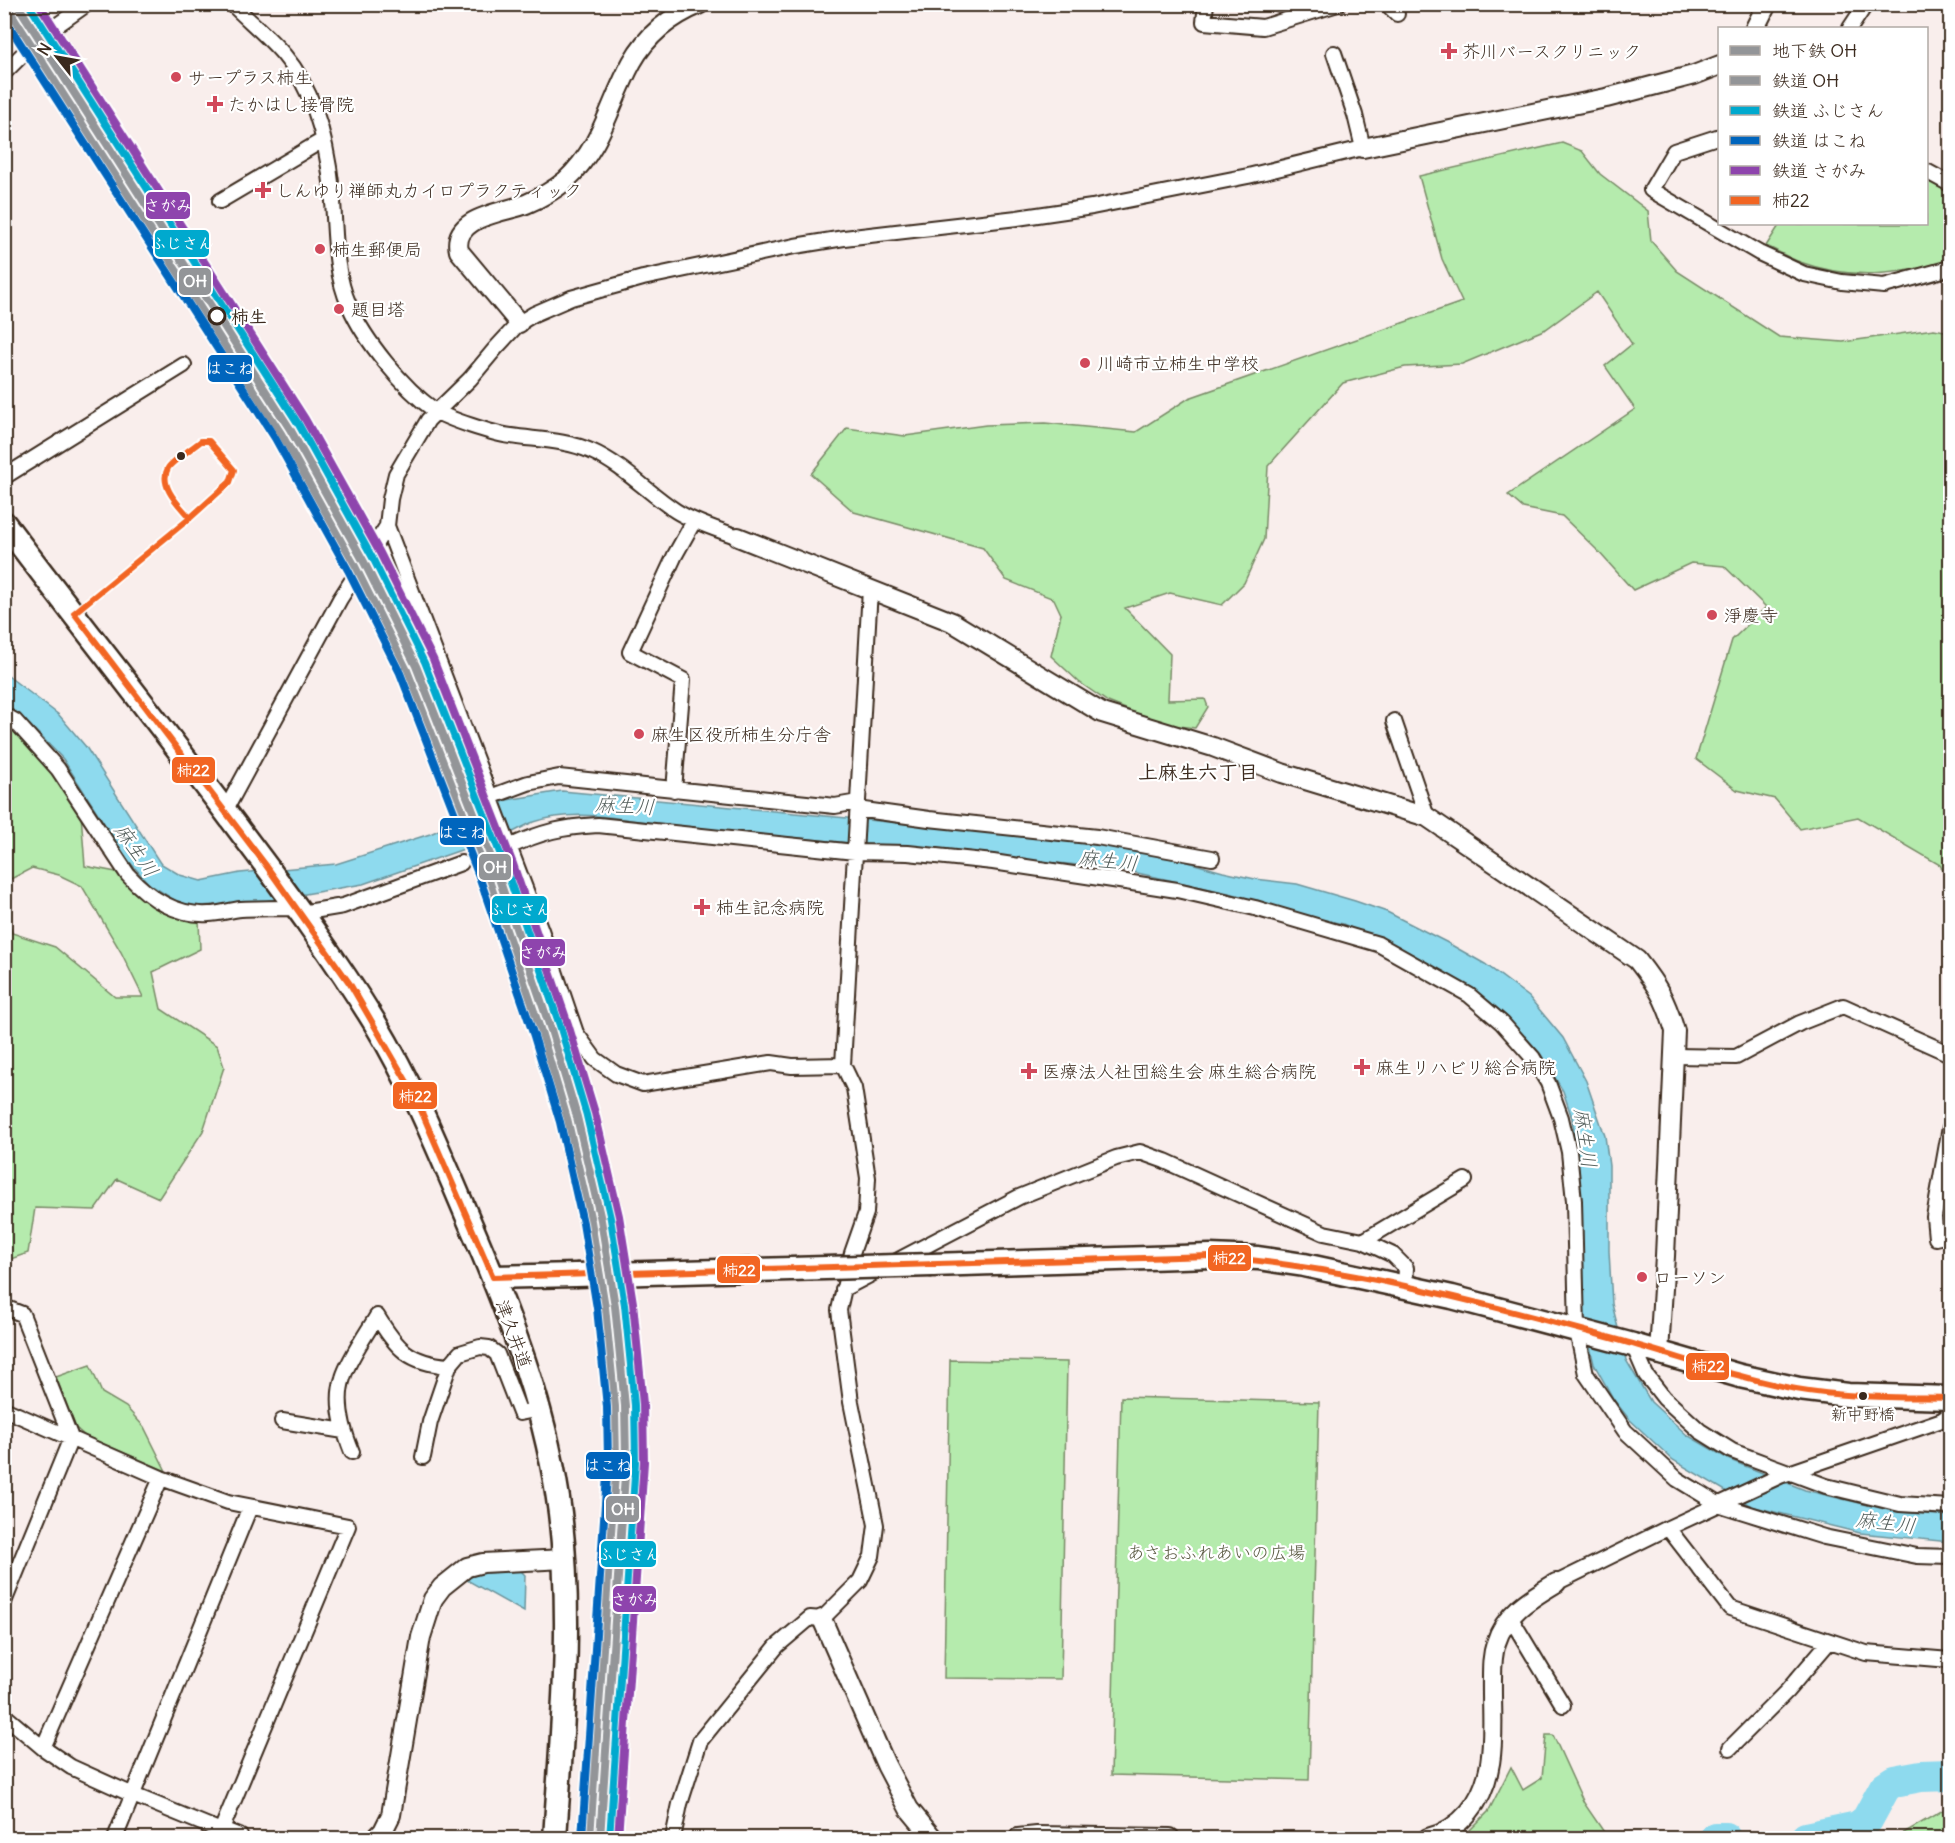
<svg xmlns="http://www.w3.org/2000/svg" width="1955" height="1843" viewBox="0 0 1955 1843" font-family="Delius,'Klee One',sans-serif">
	<rect width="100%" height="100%" fill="#f9eeec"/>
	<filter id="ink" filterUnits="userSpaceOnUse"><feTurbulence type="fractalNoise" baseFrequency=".0167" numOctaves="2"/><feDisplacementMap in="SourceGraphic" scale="12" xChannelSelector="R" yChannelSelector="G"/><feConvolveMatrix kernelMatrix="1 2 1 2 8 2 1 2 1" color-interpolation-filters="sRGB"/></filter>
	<g filter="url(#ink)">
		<!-- green -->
		<path fill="#b5ebad" stroke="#788a66" stroke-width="1.5" d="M1562,143L1582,151L1600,174L1648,211L1651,241L1677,271L1779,337L1843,342L1934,329L1950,332V883L1940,865L1858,817L1800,829L1775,799L1737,790L1696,759L1732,640L1766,607L1724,566L1691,563L1633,590L1597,550L1562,516L1523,508L1508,495L1635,409L1605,366L1632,344L1597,292L1546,329L1462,364L1405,367L1343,383L1268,466L1264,539L1244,583L1222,605L1170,593L1125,608L1170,654L1168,700L1205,699L1208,707L1195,728L1163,724L1108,702L1079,682L1051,656L1061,614L1054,599L1006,580L983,548L854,512L811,474L847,428L905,436L986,425L1045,423L1136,432L1189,398L1462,302L1442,259L1419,176Z
			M1927,175L1950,189V258L1949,262C1897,274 1852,281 1800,262C1789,258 1778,251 1766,246L1780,224H1926Z
			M5,712L27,723L80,801L85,866L116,872L159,906L199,919L200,949L153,972L161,1009L217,1046L224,1067L203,1131L159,1198L117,1179L95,1210L35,1208L28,1253L5,1261L4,907L12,933L55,947L115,997H143L121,952L82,886L59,875L32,868L5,882Z
			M950,1360L1067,1362L1061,1679L944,1678Z
			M90,1365L102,1393L126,1407L144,1427L166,1471L85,1436L76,1428L56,1377Z
			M1121,1397L1319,1402L1309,1780L1111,1775Z
			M1546,1735H1553L1584,1803L1608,1838H1462L1488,1812L1511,1767L1523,1790L1542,1778Z
			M1950,1806V1838H1895Z"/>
		<!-- water -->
		<path fill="#8edaee" stroke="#6d949b" stroke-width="1.5" d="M4,673L59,715L86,747L160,863L180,875L201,881L240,873L336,864L430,834L507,800L562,791L983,831L1145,850L1223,872L1255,879L1297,884L1355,901L1387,912L1446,942L1485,964L1529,997L1563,1038L1586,1081L1605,1136L1609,1166V1251L1612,1304L1626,1360L1651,1402L1687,1435L1730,1460L1805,1490L1897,1512L1950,1516V1542L1860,1533L1751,1506L1673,1460L1629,1419L1614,1400L1594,1364L1584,1322L1579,1168L1572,1118L1563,1091L1540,1053L1505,1015L1489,1001L1430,964L1343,924L1296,914L1233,894L1119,869L664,825C622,819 575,808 534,822C527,824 520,829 513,832L363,884L265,901L201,906L179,903L149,884L127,859L63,759L30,725L5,705Z
			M519,1569L525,1575L524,1612L465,1579L487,1571Z"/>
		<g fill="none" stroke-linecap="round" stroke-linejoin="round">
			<!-- river -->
			<path stroke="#8edaee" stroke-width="32" d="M1715,1838H1725
				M1806,1838L1858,1827L1867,1820L1885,1787L1894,1781L1921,1776L1950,1775"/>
			<defs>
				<path id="minor" d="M232,4C249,21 269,37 284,55C315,91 327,143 332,190C336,228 333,269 349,305C364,340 403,388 434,410C447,419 494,434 511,436C538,440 566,440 591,451C623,465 647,492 676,511C695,523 717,529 738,537
					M1206,4L1204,22L1263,27L1338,4
					M1387,4L1397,14
					M1850,28L1866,4
					M4,73L39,38L87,4
					M1720,136L1674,151L1651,190L1759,253L1804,274L1842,282L1884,286L1950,268
					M1926,171L1950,184
					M220,201L323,140
					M4,477L184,365
					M4,715L15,721L58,769L128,875C149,898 176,916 209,914C219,914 230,910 241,909C259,908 278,908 297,908
					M1394,721L1427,817
					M674,790L683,680L630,652L675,555L694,521
					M490,797L528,783L559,777L835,806L858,802
					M857,809L929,819L1097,837L1212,858
					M225,811L340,599L387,526
					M509,847C541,832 562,827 598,825L855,852L908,853L993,862L1113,880L1177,890L1255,908L1378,944L1469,995L1502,1023L1533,1058L1548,1083L1561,1118L1569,1152L1574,1201L1577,1331L1586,1374L1625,1431L1677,1479L1718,1504L1824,1537L1917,1556L1950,1557
					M301,913L343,906L461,863
					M1674,1056L1736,1057L1800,1023L1843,1006L1950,1054
					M843,1065L792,1066L771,1063L643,1084L616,1074L595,1059L576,1033L541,930L387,526L390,499L396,474L428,420L470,379L495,349L519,323L534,314L571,298L643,278L795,246L844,238L1017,218L1092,207L1248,176L1363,148L1355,115L1334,53
					M1950,1127L1934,1217L1936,1238L1950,1235
					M1363,1241L1465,1180
					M843,1289L1019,1197L1116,1158L1140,1152L1165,1161L1324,1233L1363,1241L1393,1255L1406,1268L1405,1287
					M4,1307L22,1314L71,1438L4,1602
					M1633,1345L1646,1375L1664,1398L1700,1431L1732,1451L1826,1486L1900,1504L1950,1507
					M4,1409L161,1478L228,1502L348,1526L221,1831L133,1795L71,1767L43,1748L4,1715
					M282,1421L344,1431
					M352,1452C343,1430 335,1401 343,1378C348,1360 367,1333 377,1316C397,1349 409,1363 449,1366
					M423,1457L430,1422L449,1366L460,1353L480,1347L489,1348L497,1354L520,1413L540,1409
					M1668,1528L1730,1608L1866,1653L1950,1660
					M1556,1583L1668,1528L1780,1476L1942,1420L1950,1414
					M1510,1617L1563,1705
					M43,1748L161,1478
					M1730,1748L1787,1691L1829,1642
					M115,1838L250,1507
					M673,1838L680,1804L700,1741L777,1646L810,1618L822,1619L860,1581L872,1556L876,1525L851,1402L839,1310L852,1253L866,1213L868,1178L854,1088L843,1065L870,589"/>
				<path id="tertiary" d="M1755,28L1767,4
					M1363,148L1606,98L1694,75L1720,65
					M519,323L459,251C451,216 504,213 526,204C540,198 553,191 565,181C603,146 609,104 632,62C647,35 671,16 700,4
					M738,537L952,622L1102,713L1213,747L1282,773L1427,817L1637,960C1658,987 1665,998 1675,1031L1665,1256L1659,1353
					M822,1619L886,1765L909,1809L933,1838
					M221,1831L239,1838
					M376,1838L383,1831L391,1815L421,1637L433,1599L442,1587L467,1567L483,1563L565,1559
					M1018,1838L1037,1836L1170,1838
					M1428,1838C1444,1834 1458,1825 1469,1812C1500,1775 1491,1724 1492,1679C1492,1667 1492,1655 1496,1643C1505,1613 1531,1598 1556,1583"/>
				<path id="primary" d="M4,523C83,628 165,730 243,835C289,896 335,958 375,1023C416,1091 445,1165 476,1237C514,1326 548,1417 560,1513C573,1622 562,1730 555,1838
					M932,1265L1210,1256L1258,1258L1304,1265L1452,1297L1633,1345L1740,1376L1799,1389L1848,1395L1950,1398
					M493,1277L576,1275"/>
			</defs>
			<!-- minor casing -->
			<use href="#minor" stroke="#3b2a1e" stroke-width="18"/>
			<!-- tertiary casing -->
			<use href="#tertiary" stroke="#3b2a1e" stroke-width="22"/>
			<!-- primary casing -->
			<use href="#primary" stroke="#3b2a1e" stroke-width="27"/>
			<!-- minor -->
			<use href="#minor" stroke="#fff" stroke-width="14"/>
			<!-- tertiary -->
			<use href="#tertiary" stroke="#fff" stroke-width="18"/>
			<!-- primary -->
			<use href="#primary" stroke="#fff" stroke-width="22"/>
			<defs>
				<path id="primary-bridge" d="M576,1275L932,1265"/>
			</defs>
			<!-- primary-bridge casing -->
			<use href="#primary-bridge" stroke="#3b2a1e" stroke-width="27" stroke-linecap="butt"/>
			<!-- primary-bridge -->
			<use href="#primary-bridge" stroke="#fff" stroke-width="22"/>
			<defs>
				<path id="bus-1" d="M201,441H209L234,470L230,482L190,518C180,506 158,486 168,468C173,460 193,448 201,441Z
					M74,613L265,864L350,984L414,1094L493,1277
					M74,613L190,518
					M493,1277L1210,1256C1350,1267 1487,1304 1622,1341C1680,1357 1737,1378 1796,1389C1847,1398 1899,1397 1950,1398"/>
			</defs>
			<!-- bus-1 casing -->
			<use href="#bus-1" stroke="#fff" stroke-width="10"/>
			<!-- bus-1 -->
			<use href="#bus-1" stroke="#f26522" stroke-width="6"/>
			<defs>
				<path id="rail-1" d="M9,9L282,434L356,566L408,670L488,873L542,1033L568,1119L592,1222L606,1307L616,1407L617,1461L591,1837"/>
				<path id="rail-2" d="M28,4L298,424L372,558L424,663L505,867L560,1027L586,1115L610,1218L624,1305L634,1405L635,1462L609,1838"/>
				<path id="rail-3" d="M4,18L275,438L348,570L400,673L479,876L534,1036L560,1122L583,1223L597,1308L607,1407L608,1461L582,1837"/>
				<path id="rail-4" d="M39,4L305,419L380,553L433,659L513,864L568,1024L595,1113L619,1216L633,1303L643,1404L644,1462L618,1838"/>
			</defs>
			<!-- rail-1 casing -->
			<use href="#rail-1" stroke="#fff" stroke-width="12"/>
			<!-- rail-2 casing -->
			<use href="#rail-2" stroke="#fff" stroke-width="12"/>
			<!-- rail-3 casing -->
			<use href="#rail-3" stroke="#fff" stroke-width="12"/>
			<!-- rail-4 casing -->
			<use href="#rail-4" stroke="#fff" stroke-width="12"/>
			<!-- rail-1 -->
			<use href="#rail-1" stroke="#939598" stroke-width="8"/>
			<!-- rail-2 -->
			<use href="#rail-2" stroke="#00a9ce" stroke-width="8"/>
			<!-- rail-3 -->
			<use href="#rail-3" stroke="#0065bd" stroke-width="8"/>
			<!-- rail-4 -->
			<use href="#rail-4" stroke="#8e44ad" stroke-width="8"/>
			<defs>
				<path id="metro-1" d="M17,4L290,429L364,562L416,666L496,870L551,1030L577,1117L601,1220L615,1306L625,1406L626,1461L600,1838"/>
			</defs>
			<!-- metro-1 casing -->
			<use href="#metro-1" stroke="#fff" stroke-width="12"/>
			<!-- metro-1 -->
			<use href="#metro-1" stroke="#939598" stroke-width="8"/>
		</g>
	</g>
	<!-- markers -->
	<g fill="#d1495b" stroke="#fff" stroke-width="2">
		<path d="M1446 42h6v6h6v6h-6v6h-6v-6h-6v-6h6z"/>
		<circle cx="176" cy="77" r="6"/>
		<path d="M212 95h6v6h6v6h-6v6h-6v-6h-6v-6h6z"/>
		<path d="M260 181h6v6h6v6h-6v6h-6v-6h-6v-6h6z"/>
		<circle cx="320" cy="249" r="6"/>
		<circle cx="339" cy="309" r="6"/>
		<circle cx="1085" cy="363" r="6"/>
		<circle cx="1712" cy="615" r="6"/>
		<circle cx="639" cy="734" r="6"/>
		<path d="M699 898h6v6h6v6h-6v6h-6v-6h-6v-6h6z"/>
		<path d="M1359 1058h6v6h6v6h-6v6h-6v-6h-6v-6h6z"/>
		<path d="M1026 1062h6v6h6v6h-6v6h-6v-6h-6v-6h6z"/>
		<circle cx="1642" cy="1277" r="6"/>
	</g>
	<circle fill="#fff" stroke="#3b2a1e" stroke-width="3" cx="217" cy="316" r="8"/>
	<g fill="#3b2a1e" stroke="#fff" stroke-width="2">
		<circle cx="181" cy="456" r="5"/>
		<circle cx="1863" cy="1396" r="5"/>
	</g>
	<g text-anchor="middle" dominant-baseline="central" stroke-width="4.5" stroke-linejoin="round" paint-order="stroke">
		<!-- bus labels -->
		<g font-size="16" fill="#3b2a1e" stroke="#fff">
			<text x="1863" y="1414">新中野橋</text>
		</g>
		<!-- poi labels -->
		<g font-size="18" fill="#3b2a1e" stroke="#fff" text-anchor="start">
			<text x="1462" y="51">芥川バースクリニック</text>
			<text x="188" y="77">サープラス柿生</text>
			<text x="228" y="104">たかはし接骨院</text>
			<text x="276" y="190">しんゆり禅師丸カイロプラクティック</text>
			<text x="332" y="249">柿生郵便局</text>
			<text x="351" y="309">題目塔</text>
			<text x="1097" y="363">川崎市立柿生中学校</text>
			<text x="1724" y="615">淨慶寺</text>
			<text x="651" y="734">麻生区役所柿生分庁舎</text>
			<text x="716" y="907">柿生記念病院</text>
			<text x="1376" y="1067">麻生リハビリ総合病院</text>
			<text x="1042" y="1071">医療法人社団総生会 麻生総合病院</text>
			<text x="1654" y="1277">ローソン</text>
		</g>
		<!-- stop labels -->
		<g font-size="18" font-weight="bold" fill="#3b2a1e" stroke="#fff" text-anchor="start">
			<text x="231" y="316">柿生</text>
		</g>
		<!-- street labels -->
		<g font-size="18" fill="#3b2a1e" stroke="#fff">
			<text transform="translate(514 1334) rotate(70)">津久井道</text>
		</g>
		<!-- park labels -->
		<g font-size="18" fill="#5a5a42" stroke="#fff">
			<text x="1216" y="1552">あさおふれあいの広場</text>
		</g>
		<!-- neighbourhood labels -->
		<g font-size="20" font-weight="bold" fill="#3b2a1e" stroke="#fff">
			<text x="1198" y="771">上麻生六丁目</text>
		</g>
		<!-- water labels -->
		<g font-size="20" font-style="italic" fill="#545f5c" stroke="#fff">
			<text transform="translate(625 805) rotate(3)">麻生川</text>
			<text transform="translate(137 850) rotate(55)">麻生川</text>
			<text transform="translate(1108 860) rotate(6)">麻生川</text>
			<text transform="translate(1586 1138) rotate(82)">麻生川</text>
			<text transform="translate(1886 1522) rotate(7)">麻生川</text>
		</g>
	</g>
	<g stroke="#fff" stroke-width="2">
		<rect x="145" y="191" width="46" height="29" rx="6" fill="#8e44ad"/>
		<rect x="154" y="229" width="56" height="29" rx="6" fill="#00a9ce"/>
		<rect x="178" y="267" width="34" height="29" rx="6" fill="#939598"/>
		<rect x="207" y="354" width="46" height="29" rx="6" fill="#0065bd"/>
		<rect x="171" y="756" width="45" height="28" rx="6" fill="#f26522"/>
		<rect x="439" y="817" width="46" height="29" rx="6" fill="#0065bd"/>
		<rect x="478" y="853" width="34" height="28" rx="6" fill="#939598"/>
		<rect x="491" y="895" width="57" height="29" rx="6" fill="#00a9ce"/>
		<rect x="521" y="938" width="45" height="29" rx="6" fill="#8e44ad"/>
		<rect x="392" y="1081" width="46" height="29" rx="6" fill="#f26522"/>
		<rect x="1207" y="1244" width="45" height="28" rx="6" fill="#f26522"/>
		<rect x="716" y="1255" width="45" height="29" rx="6" fill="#f26522"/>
		<rect x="1685" y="1352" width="45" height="29" rx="6" fill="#f26522"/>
		<rect x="585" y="1451" width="46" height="29" rx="6" fill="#0065bd"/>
		<rect x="605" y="1495" width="35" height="28" rx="6" fill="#939598"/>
		<rect x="600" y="1540" width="57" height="28" rx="6" fill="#00a9ce"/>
		<rect x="612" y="1585" width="45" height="28" rx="6" fill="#8e44ad"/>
	</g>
	<g font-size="16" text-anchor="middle" font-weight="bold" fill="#fff">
		<text x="168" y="211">さがみ</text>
		<text x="182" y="249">ふじさん</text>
		<text x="195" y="287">OH</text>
		<text x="230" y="374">はこね</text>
		<text x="193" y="776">柿22</text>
		<text x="462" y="838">はこね</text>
		<text x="495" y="873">OH</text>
		<text x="520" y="915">ふじさん</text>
		<text x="543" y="958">さがみ</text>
		<text x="415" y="1102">柿22</text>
		<text x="1229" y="1264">柿22</text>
		<text x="739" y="1276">柿22</text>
		<text x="1708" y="1372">柿22</text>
		<text x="608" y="1471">はこね</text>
		<text x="623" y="1515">OH</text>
		<text x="629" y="1560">ふじさん</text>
		<text x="635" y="1605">さがみ</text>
	</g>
	<!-- margin -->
	<rect width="1955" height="1843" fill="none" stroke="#fff" stroke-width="24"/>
	<rect x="12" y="12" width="1931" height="1819" fill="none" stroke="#3b2a1e" stroke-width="2" filter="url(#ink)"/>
	<!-- legend -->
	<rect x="1718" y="27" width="210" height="198" fill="#ffffff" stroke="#b1aaa5" stroke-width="1.5"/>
	<rect x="1730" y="46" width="30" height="9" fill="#939598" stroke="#b1aaa5" stroke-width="1.5"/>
	<text x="1772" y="57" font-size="18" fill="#3b2a1e">地下鉄 OH</text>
	<rect x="1730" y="76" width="30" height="9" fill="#939598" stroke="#b1aaa5" stroke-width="1.5"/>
	<text x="1772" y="87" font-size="18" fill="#3b2a1e">鉄道 OH</text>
	<rect x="1730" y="106" width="30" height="9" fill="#00a9ce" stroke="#b1aaa5" stroke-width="1.5"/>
	<text x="1772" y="117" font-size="18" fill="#3b2a1e">鉄道 ふじさん</text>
	<rect x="1730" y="136" width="30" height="9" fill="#0065bd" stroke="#b1aaa5" stroke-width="1.5"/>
	<text x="1772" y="147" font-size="18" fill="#3b2a1e">鉄道 はこね</text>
	<rect x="1730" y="166" width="30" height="9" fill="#8e44ad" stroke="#b1aaa5" stroke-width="1.5"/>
	<text x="1772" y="177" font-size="18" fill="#3b2a1e">鉄道 さがみ</text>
	<rect x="1730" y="196" width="30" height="9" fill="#f26522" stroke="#b1aaa5" stroke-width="1.5"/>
	<text x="1772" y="207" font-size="18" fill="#3b2a1e">柿22</text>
	<!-- north arrow -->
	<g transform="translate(57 57) rotate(301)" stroke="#ffffff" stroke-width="4.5" paint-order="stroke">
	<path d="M0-4.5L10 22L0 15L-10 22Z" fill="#3b2a1e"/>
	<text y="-9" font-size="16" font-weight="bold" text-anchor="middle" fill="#3b2a1e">N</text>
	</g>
</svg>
